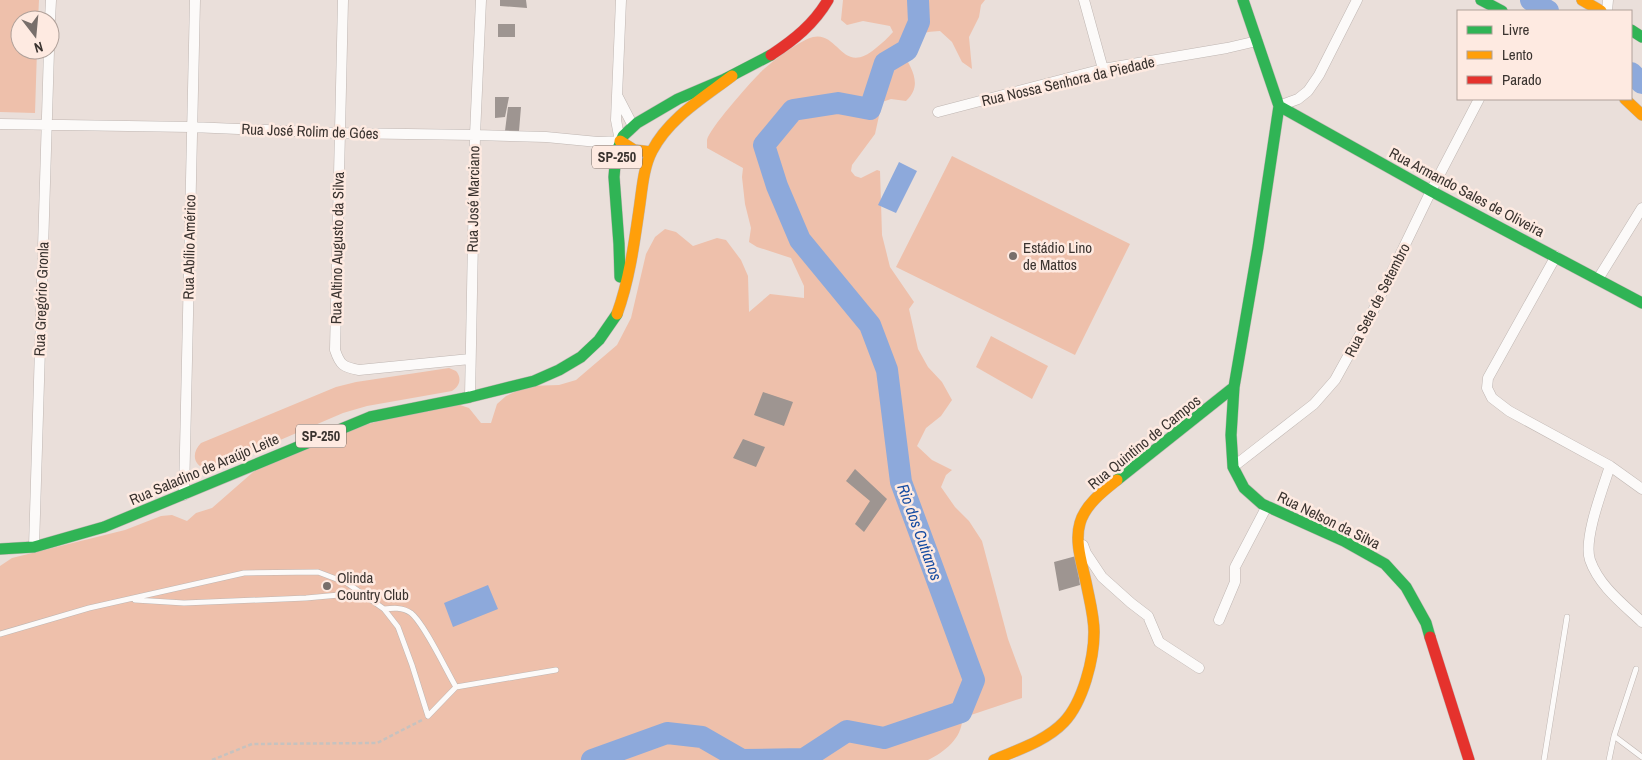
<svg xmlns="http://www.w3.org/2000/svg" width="1642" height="760" viewBox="0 0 1642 760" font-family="'Archivo Narrow',sans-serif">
	<rect width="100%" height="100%" fill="#eadfda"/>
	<!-- green -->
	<path fill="#eec0ab" d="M0,0H39L38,20H20V50H37L35,113L0,112Z
		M843,0H985L981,5L979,17L969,37L972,69L962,62L952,42L940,31C921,32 911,34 903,53C912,69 923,86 906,101L891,99L882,102L875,134L852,165L851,171L855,176L861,178L877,170L880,171L882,235L890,267L914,302L909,309L918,349L928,367L942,382L952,400L941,416L926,428L917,446L932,460L952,470L946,475L941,487L955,507L969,521L982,541L1008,639L1022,677V698L962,718C963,737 945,752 928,760H0V566L12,558L125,530L161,516L172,515L187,521L196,513L212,508L252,473L293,444L451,402L469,408L481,423H491L497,404L506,396L528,386L559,385L576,380L617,345L631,318L646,254L655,237L665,229L676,232L693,246L717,238L726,240L741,260L748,276L749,312L770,294L804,298V286L791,258L757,247L749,242L751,228L745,204L742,177L743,168L707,148C707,145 707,143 707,140C709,129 749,84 759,74C768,64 800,40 813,37C839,31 842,77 876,48C882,43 888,38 893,32L890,26L863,21L847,25L841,20Z
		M952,156L1130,244L1075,355L896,267Z
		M991,336L1048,366L1032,399L976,367Z
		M449,368L456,371C462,378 460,386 452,391L367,406L343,413L210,470C194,468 190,454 201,443L336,387L356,382Z"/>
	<!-- water -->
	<path fill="#8da9db" d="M899,162L917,171L896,213L878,205Z
		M488,585L498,609L453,627L444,603Z"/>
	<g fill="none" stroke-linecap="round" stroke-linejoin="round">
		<!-- river -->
		<path stroke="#8da9db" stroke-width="22" d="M1531,0L1548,11
			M1631,73L1642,83
			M592,760L667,733L702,737L742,760L804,759L847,731L884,738L961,712L974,680L901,482L887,370L870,325L800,240L777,186L764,145L793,110L838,103L870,109L885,63L907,50L919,22L918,0"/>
	</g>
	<!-- building -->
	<path fill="#9e9591" d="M500,0H526L527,8L500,6Z
		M498,24H515V37H498Z
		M495,97H509L505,117L495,118Z
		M508,107H521L519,131H505Z
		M763,392L793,402L784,426L754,415Z
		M743,439L765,447L756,467L733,458Z
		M855,469L887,499L864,532L855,524L870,501L846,481Z
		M1076,556L1080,585L1059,591L1054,562Z"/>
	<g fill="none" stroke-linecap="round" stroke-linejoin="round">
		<defs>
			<path id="lane" d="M135,600L184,603L306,598L361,593
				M384,609C393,608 402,607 411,613C424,623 446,670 456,687
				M0,634L89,608L244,573L318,572L347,583L384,609L398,627L412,665L428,716
				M1636,669L1614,736L1642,757
				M428,716L456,687L556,670
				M1544,760L1567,617
				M1609,760L1614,736"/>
			<path id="street" d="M343,0L335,350C340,365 343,367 359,370L470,359
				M1084,0L1103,69
				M1607,11L1608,0
				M50,20L51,0
				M618,97L633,126
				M1279,106L1298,99L1308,91L1319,75L1357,0
				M938,112L1103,69L1227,48L1257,41
				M0,124L191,127L339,133L475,135L546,137L598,142L620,141L616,120L621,0
				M1556,256L1488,378L1487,388L1492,398L1509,411L1610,466L1642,489
				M1598,279L1642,208
				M470,397L475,135L481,0
				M1610,466C1603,488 1583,539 1590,560C1599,586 1623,604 1642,622
				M1233,467L1314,404L1335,380L1372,313L1431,191L1479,99
				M184,495L195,0
				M1083,545L1086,553L1102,577L1131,603L1148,616L1159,642L1199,668
				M34,547L49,50
				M1219,620L1235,582V567L1267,506"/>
			<path id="fast" d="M1481,0L1502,11
				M1631,30L1642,37
				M1279,106L1431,191L1642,303
				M620,277L619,244L614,177L616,153L623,136L637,123L678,99L725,79L771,55
				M1234,387L1231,435L1233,467L1244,488L1262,504L1344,541L1385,564L1406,587L1426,623L1430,637
				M1117,480L1234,387L1258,247L1279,106L1243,0
				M0,549L34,547L104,527L370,417L470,397L534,381L559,370L581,357L599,340L617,314"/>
			<path id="slow" d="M1582,0L1601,11
				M1625,99L1642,115
				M620,141L634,150L651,152
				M617,314C629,281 634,245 639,210C642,191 643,168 652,151C669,118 703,98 732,76
				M994,760C1017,750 1046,741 1064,722C1083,702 1094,659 1094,632C1094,617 1090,602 1087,587C1083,566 1074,543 1080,523C1085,505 1103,491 1117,480"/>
			<path id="jam" d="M771,55C794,40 814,24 828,0
				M1430,637L1469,760"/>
		</defs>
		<!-- lane casing -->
		<use href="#lane" stroke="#bfb6b2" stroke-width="6"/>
		<!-- street casing -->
		<use href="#street" stroke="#bfb6b2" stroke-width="11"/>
		<!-- fast casing -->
		<use href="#fast" stroke="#bfb6b2" stroke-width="12"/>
		<!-- slow casing -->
		<use href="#slow" stroke="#bfb6b2" stroke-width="12"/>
		<!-- jam casing -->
		<use href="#jam" stroke="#bfb6b2" stroke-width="12"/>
		<!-- path -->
		<path stroke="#c6c2bf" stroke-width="2.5" stroke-dasharray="4 2.5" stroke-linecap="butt" d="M212,760L252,744L377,743L422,720"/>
		<!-- lane -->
		<use href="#lane" stroke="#fcfaf9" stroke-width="5"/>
		<!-- street -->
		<use href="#street" stroke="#fcfaf9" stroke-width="10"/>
		<!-- fast -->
		<use href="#fast" stroke="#30b455" stroke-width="11"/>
		<!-- slow -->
		<use href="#slow" stroke="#ff9f0a" stroke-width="11"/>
		<!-- jam -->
		<use href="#jam" stroke="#e5322d" stroke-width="11"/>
	</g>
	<!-- markers -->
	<g fill="#786f6b" stroke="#feeae1" stroke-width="2">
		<circle cx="1013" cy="256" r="5"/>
		<circle cx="327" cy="586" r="5"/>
	</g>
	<g text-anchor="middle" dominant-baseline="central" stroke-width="5" stroke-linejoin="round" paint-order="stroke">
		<!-- shield labels -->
		<g fill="#feeae1" stroke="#756a64" stroke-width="1">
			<rect x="592" y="145.5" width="50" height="23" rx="4"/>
			<rect x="296" y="424.5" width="50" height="23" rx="4"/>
		</g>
		<g font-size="14" font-weight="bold" fill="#3a332f">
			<text x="617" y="157">SP-250</text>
			<text x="321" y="436">SP-250</text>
		</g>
		<!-- street labels -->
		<g font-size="15" fill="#3a332f" stroke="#feeae1">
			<text transform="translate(1068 81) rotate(-13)">Rua Nossa Senhora da Piedade</text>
			<text transform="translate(310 131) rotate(2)">Rua José Rolim de Góes</text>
			<text transform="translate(1467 192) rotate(28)">Rua Armando Sales de Oliveira</text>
			<text transform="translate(473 199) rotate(-89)">Rua José Marciano</text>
			<text transform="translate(189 247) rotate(-89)">Rua Abílio Américo</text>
			<text transform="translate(337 248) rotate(-89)">Rua Altino Augusto da Silva</text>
			<text transform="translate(41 299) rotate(-88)">Rua Gregório Gronla</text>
			<text transform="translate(1377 300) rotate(-63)">Rua Sete de Setembro</text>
			<text transform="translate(1144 442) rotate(-39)">Rua Quintino de Campos</text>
			<text transform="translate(204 469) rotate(-23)">Rua Saladino de Araújo Leite</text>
			<text transform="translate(1329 520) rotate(26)">Rua Nelson da Silva</text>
		</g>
		<!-- poi labels -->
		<g font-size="15" fill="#3a332f" stroke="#feeae1" text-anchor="start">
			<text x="1023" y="247">Estádio Lino<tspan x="1023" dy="17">de Mattos</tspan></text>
			<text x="337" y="577">Olinda<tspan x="337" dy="17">Country Club</tspan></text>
		</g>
		<!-- water labels -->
		<g font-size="16" font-style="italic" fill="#164ca2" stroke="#feeae1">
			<text transform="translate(920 532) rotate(70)">Rio dos Cutianos</text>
		</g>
	</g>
	<!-- legend -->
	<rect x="1457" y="10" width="175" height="90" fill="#feeae1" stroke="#b0a19a"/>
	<rect x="1467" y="26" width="25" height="8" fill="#30b455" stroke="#b0a19a"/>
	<text x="1502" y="35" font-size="15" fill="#3a332f">Livre</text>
	<rect x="1467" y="51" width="25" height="8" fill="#ff9f0a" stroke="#b0a19a"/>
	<text x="1502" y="60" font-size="15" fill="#3a332f">Lento</text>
	<rect x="1467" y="76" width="25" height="8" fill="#e5322d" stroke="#b0a19a"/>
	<text x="1502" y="85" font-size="15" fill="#3a332f">Parado</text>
	<!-- north arrow -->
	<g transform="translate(35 35) rotate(164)"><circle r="24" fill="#feeae1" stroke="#b0a19a"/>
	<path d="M0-4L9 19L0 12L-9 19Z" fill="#786f6b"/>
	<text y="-8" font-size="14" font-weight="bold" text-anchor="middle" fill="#3a332f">N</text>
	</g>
</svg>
